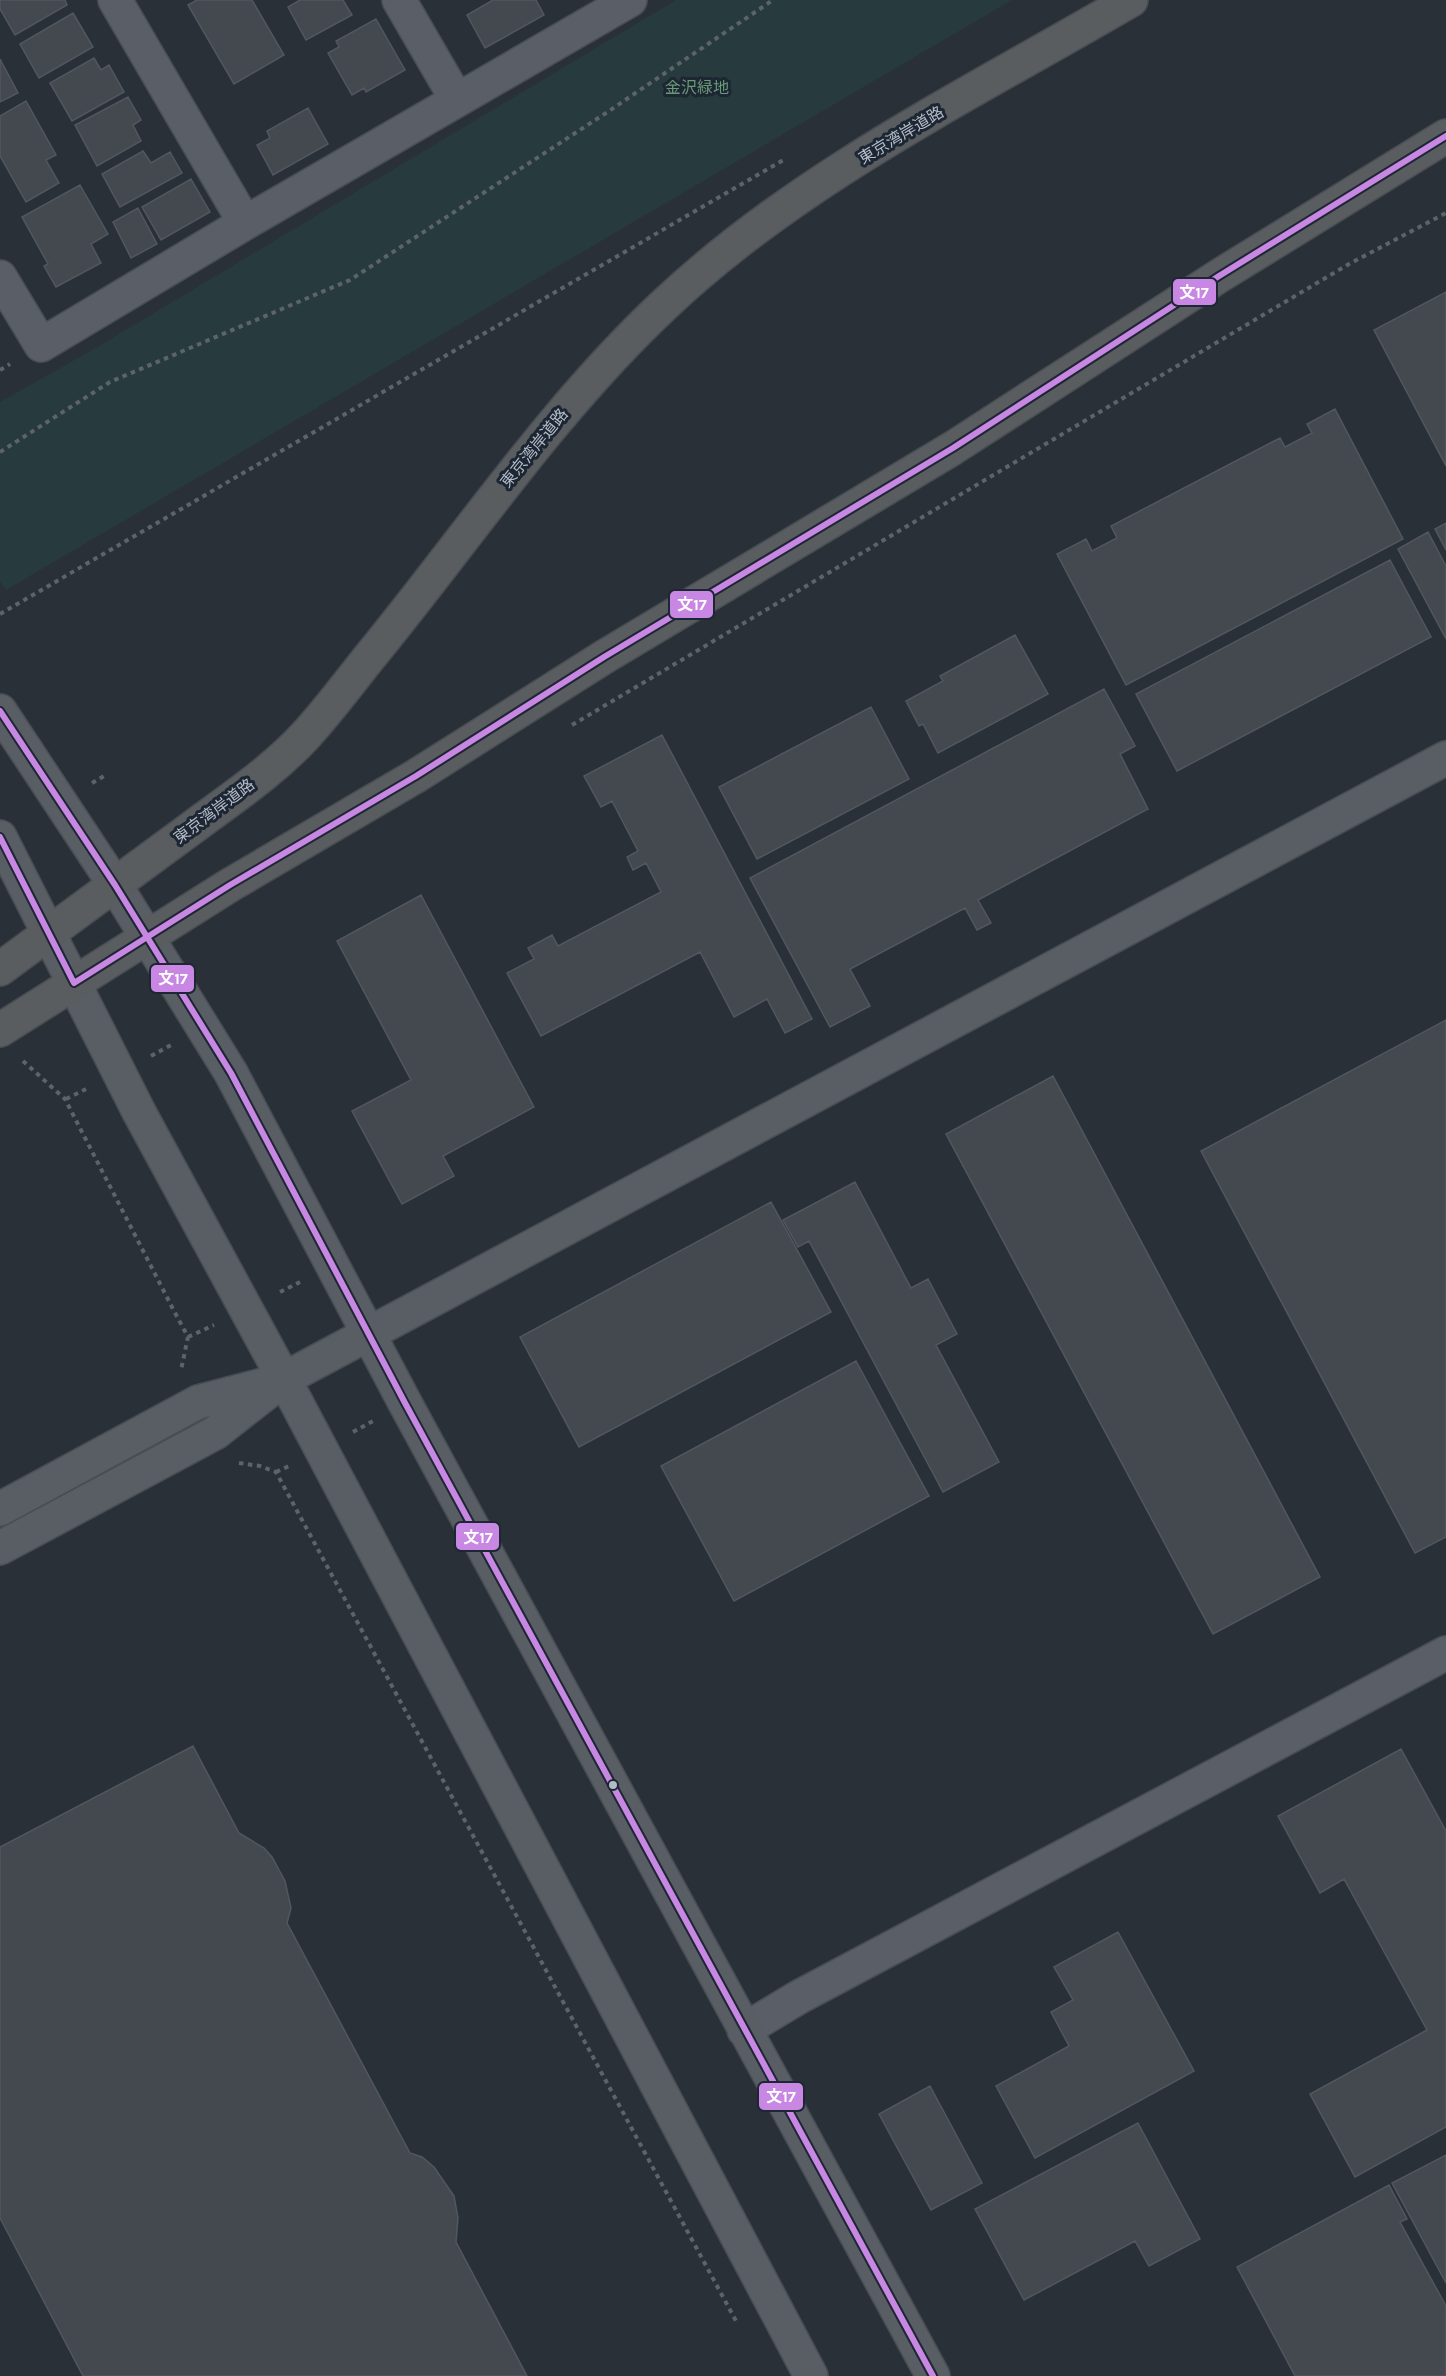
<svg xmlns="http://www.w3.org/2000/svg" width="1446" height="2376" viewBox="0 0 1446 2376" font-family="Karla,'Noto Sans JP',sans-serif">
	<rect width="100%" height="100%" fill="#2a3038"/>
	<!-- green -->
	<path fill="#273a3e" d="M676,0H1012L6,590L0,581V402L94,349Z"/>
	<!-- building -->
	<path fill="#444950" stroke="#52575f" stroke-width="1.5" d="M0,0H65L67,5L15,35L0,9Z
		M197,0H252L284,55L234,84L188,5Z
		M300,0H343L352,15L306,40L288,7Z
		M493,0H536L544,15L485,48L467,15Z
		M73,13L93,47L39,78L20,44Z
		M376,19L405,70L366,92L364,88L352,95L328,53L339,47L336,41Z
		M94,58L101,70L109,65L124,92L72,121L50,83Z
		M0,59L18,93L0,102Z
		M128,97L141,120L133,125L141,141L97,166L75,125Z
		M26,101L56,155L46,160L59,183L26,202L0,156V116Z
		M308,108L328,144L273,175L257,145L270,138L267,131Z
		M143,151L151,163L170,152L182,173L120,207L102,174Z
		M191,179L210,212L161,240L142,207Z
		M80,185L108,234L91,244L101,263L56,287L44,266L48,264L22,217Z
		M138,208L157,244L131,258L113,222Z
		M1446,292V466L1374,330Z
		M1335,409L1403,539L1126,685L1057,554L1086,539L1092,551L1117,538L1111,526L1280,438L1285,447L1312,433L1307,424Z
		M1446,523V550L1435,529Z
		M1428,532L1446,566V639L1398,549Z
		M1390,560L1431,637L1177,771L1136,694Z
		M1015,635L1048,694L938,753L923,724L919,726L906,701L943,681L940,676Z
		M1104,689L1135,746L1120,754L1148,809L978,900L991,923L977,930L965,908L850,969L870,1006L830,1027L750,878Z
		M871,707L909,779L757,859L719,787Z
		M662,735L812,1019L785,1033L767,999L734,1017L700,952L541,1036L507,973L534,959L528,948L552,935L558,946L661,892L646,863L633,870L627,857L638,851L612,801L601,807L584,776Z
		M421,895L534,1107L443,1156L454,1176L402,1204L352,1111L411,1080L337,941Z
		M1446,1020V1537L1415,1553L1201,1151Z
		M1053,1076L1320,1577L1213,1634L946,1134Z
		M855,1182L911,1288L928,1279L957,1334L936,1345L999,1462L943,1492L809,1241L798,1247L783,1220Z
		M771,1202L831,1312L579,1447L520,1337Z
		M856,1361L929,1496L734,1601L661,1466Z
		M193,1746L239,1833L264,1848L272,1857L285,1881L291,1908L287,1923L410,2153L422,2157L434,2167L454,2196L458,2218L456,2242L527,2376H83L0,2218V1847Z
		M1401,1749L1446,1831V2127L1355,2177L1310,2094L1427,2030L1344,1879L1320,1893L1278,1816Z
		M1118,1932L1194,2071L1035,2158L996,2086L1069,2046L1051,2012L1073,2000L1054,1967Z
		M930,2086L982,2183L931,2210L879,2114Z
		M1138,2123L1200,2239L1149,2266L1135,2241L1024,2300L975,2209Z
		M1446,2155V2283L1392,2183Z
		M1389,2185L1407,2219L1400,2222L1446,2306V2376H1295L1237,2267Z"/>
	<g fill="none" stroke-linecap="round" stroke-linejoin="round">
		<defs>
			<path id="street" d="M115,0L245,223
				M399,0L457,100
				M0,277L41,345L245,223L630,0
				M744,2030L799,1997L1446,1653"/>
			<path id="secondary" d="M0,711L115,885L231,1073L405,1403L933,2376
				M0,837L139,1112L284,1379L811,2376
				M0,1509L198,1402L271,1383
				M0,1548L215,1433L284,1379L1446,758"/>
			<path id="highway" d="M0,969C63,923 126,877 189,830C229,800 272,772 306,735C328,711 348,684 368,659C466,540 551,411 664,305C798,178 972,93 1131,0
				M0,1030L230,885L416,776L604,657L953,448L1219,276L1446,136"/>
		</defs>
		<!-- street casing -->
		<use href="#street" stroke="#484c53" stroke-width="36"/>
		<!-- secondary casing -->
		<use href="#secondary" stroke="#484c53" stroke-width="36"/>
		<!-- highway casing -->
		<use href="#highway" stroke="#474c53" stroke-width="36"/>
		<!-- path -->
		<path stroke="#5d636a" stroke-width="4" stroke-dasharray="4.5 4.5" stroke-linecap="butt" d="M0,370L10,364
			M0,452L110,382L350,280L609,111L773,0
			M0,614L785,159
			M572,725L1349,264L1446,213
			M92,783L104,776
			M151,1056L171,1045
			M23,1061L65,1099L173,1309L188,1337L181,1370
			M66,1099L86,1089
			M280,1292L300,1282
			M188,1337L214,1325
			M353,1432L373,1421
			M239,1463L260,1466L276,1472L736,2321
			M276,1472L289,1466"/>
		<!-- street -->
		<use href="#street" stroke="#5a5e66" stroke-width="33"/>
		<!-- secondary -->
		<use href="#secondary" stroke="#595d64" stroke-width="33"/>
		<!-- highway -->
		<use href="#highway" stroke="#5a5d60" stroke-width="33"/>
		<defs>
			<path id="bus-1" d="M0,711L115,885L231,1073L405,1403L933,2376
				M0,837L74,983L230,885L416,776L604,657L953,448L1219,276L1446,136"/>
		</defs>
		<!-- bus-1 casing -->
		<use href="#bus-1" stroke="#1d2633" stroke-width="10"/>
		<!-- bus-1 -->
		<use href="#bus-1" stroke="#c787e3" stroke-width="6"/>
	</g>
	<!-- markers -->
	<circle fill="#b4bcc9" stroke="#1d2633" stroke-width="2" cx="613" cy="1785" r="5"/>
	<g text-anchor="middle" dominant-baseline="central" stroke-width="6" stroke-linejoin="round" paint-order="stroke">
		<!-- park labels -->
		<g font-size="16" fill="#6b9a76" stroke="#1d2633">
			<text x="697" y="87">金沢緑地</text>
		</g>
		<!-- street labels -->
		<g font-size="16" fill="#b4bcc9" stroke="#1d2633">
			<text transform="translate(901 135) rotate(-31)">東京湾岸道路</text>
			<text transform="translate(534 448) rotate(-51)">東京湾岸道路</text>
			<text transform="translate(214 811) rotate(-37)">東京湾岸道路</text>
		</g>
	</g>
	<g stroke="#1d2633" stroke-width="2">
		<rect x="1172" y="278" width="45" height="28" rx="6" fill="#c787e3"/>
		<rect x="669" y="590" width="45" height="29" rx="6" fill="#c787e3"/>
		<rect x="150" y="964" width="45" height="29" rx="6" fill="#c787e3"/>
		<rect x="455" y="1522" width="45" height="29" rx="6" fill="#c787e3"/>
		<rect x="758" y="2082" width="46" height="29" rx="6" fill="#c787e3"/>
	</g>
	<g font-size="16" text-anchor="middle" font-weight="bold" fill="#fff">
		<text x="1194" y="298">文17</text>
		<text x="692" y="610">文17</text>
		<text x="173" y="984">文17</text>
		<text x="478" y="1543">文17</text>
		<text x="781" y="2102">文17</text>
	</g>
</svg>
